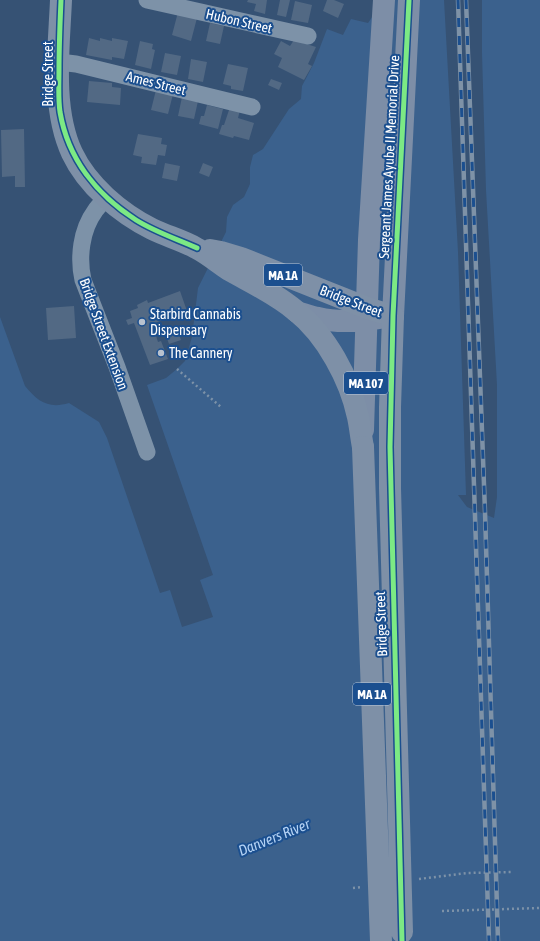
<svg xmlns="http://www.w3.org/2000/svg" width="540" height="941" viewBox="0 0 540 941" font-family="'Asap Condensed',sans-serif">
	<rect width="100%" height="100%" fill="#365274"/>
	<!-- water -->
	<path fill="#3b618d" d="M384,0H444L458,252L466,495H458L467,507L494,518L497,497V385L486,190L482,53V0H540V941H0V317L25,386C38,402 49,409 69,403L99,422L107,438L160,593L170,590L182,627L213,617L200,580L213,575L147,385L166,378L177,369L185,361L192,337L198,288L226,232L227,217L233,205L244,197L250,184V167L253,155L263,149L289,109L301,99L302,86L314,63L327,29L343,35L351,19L368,23Z"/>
	<!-- building -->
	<path fill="#526984" d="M248,0H267L265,14L254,11L256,4L247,2Z
		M280,0H290L286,17L277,15Z
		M327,0H334L344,4L338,18L323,11Z
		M295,1L312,5L308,23L291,20Z
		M178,12L197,18L191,41L172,35Z
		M210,23L224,26L220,44L206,41Z
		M89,38L100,41V38L112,41V38L128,41L124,59L112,57V60L86,55Z
		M294,40L316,47L308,64L312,66L304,80L278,67L282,58L274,54L281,41L290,46Z
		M140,41L153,44L152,49L155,50L151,69L135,65Z
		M165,53L181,56L177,75L161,72Z
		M191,59L207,62L203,82L188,79Z
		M228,64L248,68L243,91L231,89V86L223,84Z
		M271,79L282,83L279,90L268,85Z
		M89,81L112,83V87L121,88L120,105L87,102Z
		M156,90L173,94L168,114L151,110Z
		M182,97L198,101L194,119L178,116Z
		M207,105L223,109L218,129L199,124L201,116H204Z
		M230,107L240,110L238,118L254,123L249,140L234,136L233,138L219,134L222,125H224Z
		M24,129L25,187H15V176L2,177L1,130Z
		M138,134L162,138L161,144L167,145L165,156L158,155L156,165L141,163L142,157L133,155Z
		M165,163L180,166L177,181L162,178Z
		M203,163L213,167L209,177L199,173Z
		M180,291L187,311L152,324L158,342L161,341L168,359L150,365L134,323L128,325L126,320L132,318L130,311L138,308L137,305L147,300L148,303Z
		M74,306L76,338L48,340L46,308Z
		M176,326L181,340L169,344L164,330Z"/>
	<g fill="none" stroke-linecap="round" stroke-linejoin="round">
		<!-- path -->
		<path stroke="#7d92a8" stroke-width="2.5" stroke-dasharray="2 3" stroke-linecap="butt" d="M177,369L221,407
			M419,879L467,873L512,872
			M353,888L362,887
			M442,911L540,908"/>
		<!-- minor -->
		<path stroke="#7d92a8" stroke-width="17" d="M147,0L308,36
			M59,62L76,64L252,107
			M107,198C103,202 98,206 95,211C81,230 78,258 83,280L117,367L147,452"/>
		<!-- primary -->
		<path stroke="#7d8ea7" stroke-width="22" d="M297,312C304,314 311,317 318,318C342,324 369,320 393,316L409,0
			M363,430L369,240L384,0"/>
		<!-- trunk -->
		<path stroke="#7e90a7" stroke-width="22" d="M61,0C59,48 51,108 72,153C87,185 120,213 152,229C166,236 182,240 196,248C208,254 218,263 229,270C252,283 276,294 296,311C326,335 350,379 358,417C360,426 361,437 363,447
			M210,250L221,252L241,258L367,308L393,316"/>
		<defs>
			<path id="rail" d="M458,0L489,941
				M466,0L485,512L498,941"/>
		</defs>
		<!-- rail casing -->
		<use href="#rail" stroke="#7e92a7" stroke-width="4.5"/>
		<!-- rail -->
		<use href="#rail" stroke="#1b4f8f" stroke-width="3" stroke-dasharray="9" stroke-linecap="butt"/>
		<!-- trunk-bridge -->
		<path stroke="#7e90a7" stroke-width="22" d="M393,316L390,407V488L402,932
			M363,447L381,941"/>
		<defs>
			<path id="cycleway" d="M61,0C60,23 59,46 59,70C59,84 58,98 60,112C68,159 97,195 136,220C155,232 177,239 197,248
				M402,941L390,447L393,316L409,0"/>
		</defs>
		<!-- cycleway casing -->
		<use href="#cycleway" stroke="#1b4f8f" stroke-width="8"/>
		<!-- cycleway -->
		<use href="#cycleway" stroke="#7ce984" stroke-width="5"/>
	</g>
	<!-- markers -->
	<g fill="#b9c2ce" stroke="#1b4f8f" stroke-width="1.5">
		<circle cx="142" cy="322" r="4"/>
		<circle cx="161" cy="353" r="4"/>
	</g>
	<g text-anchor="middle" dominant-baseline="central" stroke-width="4" stroke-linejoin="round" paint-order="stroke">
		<!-- shield labels -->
		<g fill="#1b4f8f" stroke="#bbcadd" stroke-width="1">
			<rect x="264" y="264" width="38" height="22" rx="3"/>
			<rect x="344" y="372" width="44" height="22" rx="3"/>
			<rect x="353" y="683" width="38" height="22" rx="3"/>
		</g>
		<g font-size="13" font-weight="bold" fill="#fff">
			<text x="283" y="275">MA 1A</text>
			<text x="366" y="383">MA 107</text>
			<text x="372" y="694">MA 1A</text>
		</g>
		<!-- street labels -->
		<g font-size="14" fill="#fff" stroke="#1b4f8f">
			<text transform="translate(239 21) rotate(13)">Hubon Street</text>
			<text transform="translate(48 74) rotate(-90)">Bridge Street</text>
			<text transform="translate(156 83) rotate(14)">Ames Street</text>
			<text transform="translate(389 157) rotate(-87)">Sergeant James Ayube II Memorial Drive</text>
			<text transform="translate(351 301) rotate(21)">Bridge Street</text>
			<text transform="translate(104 334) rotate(70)">Bridge Street Extension</text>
			<text transform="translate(381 624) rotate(-92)">Bridge Street</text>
		</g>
		<!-- poi labels -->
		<g font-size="14" fill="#fff" stroke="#1b4f8f" text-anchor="start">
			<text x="150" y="314">Starbird Cannabis<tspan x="150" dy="16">Dispensary</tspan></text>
			<text x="169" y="353">The Cannery</text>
		</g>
		<!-- water labels -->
		<g font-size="15" font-style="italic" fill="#b5d3f5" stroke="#1b4f8f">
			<text transform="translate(274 837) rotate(-22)">Danvers River</text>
		</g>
	</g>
</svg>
